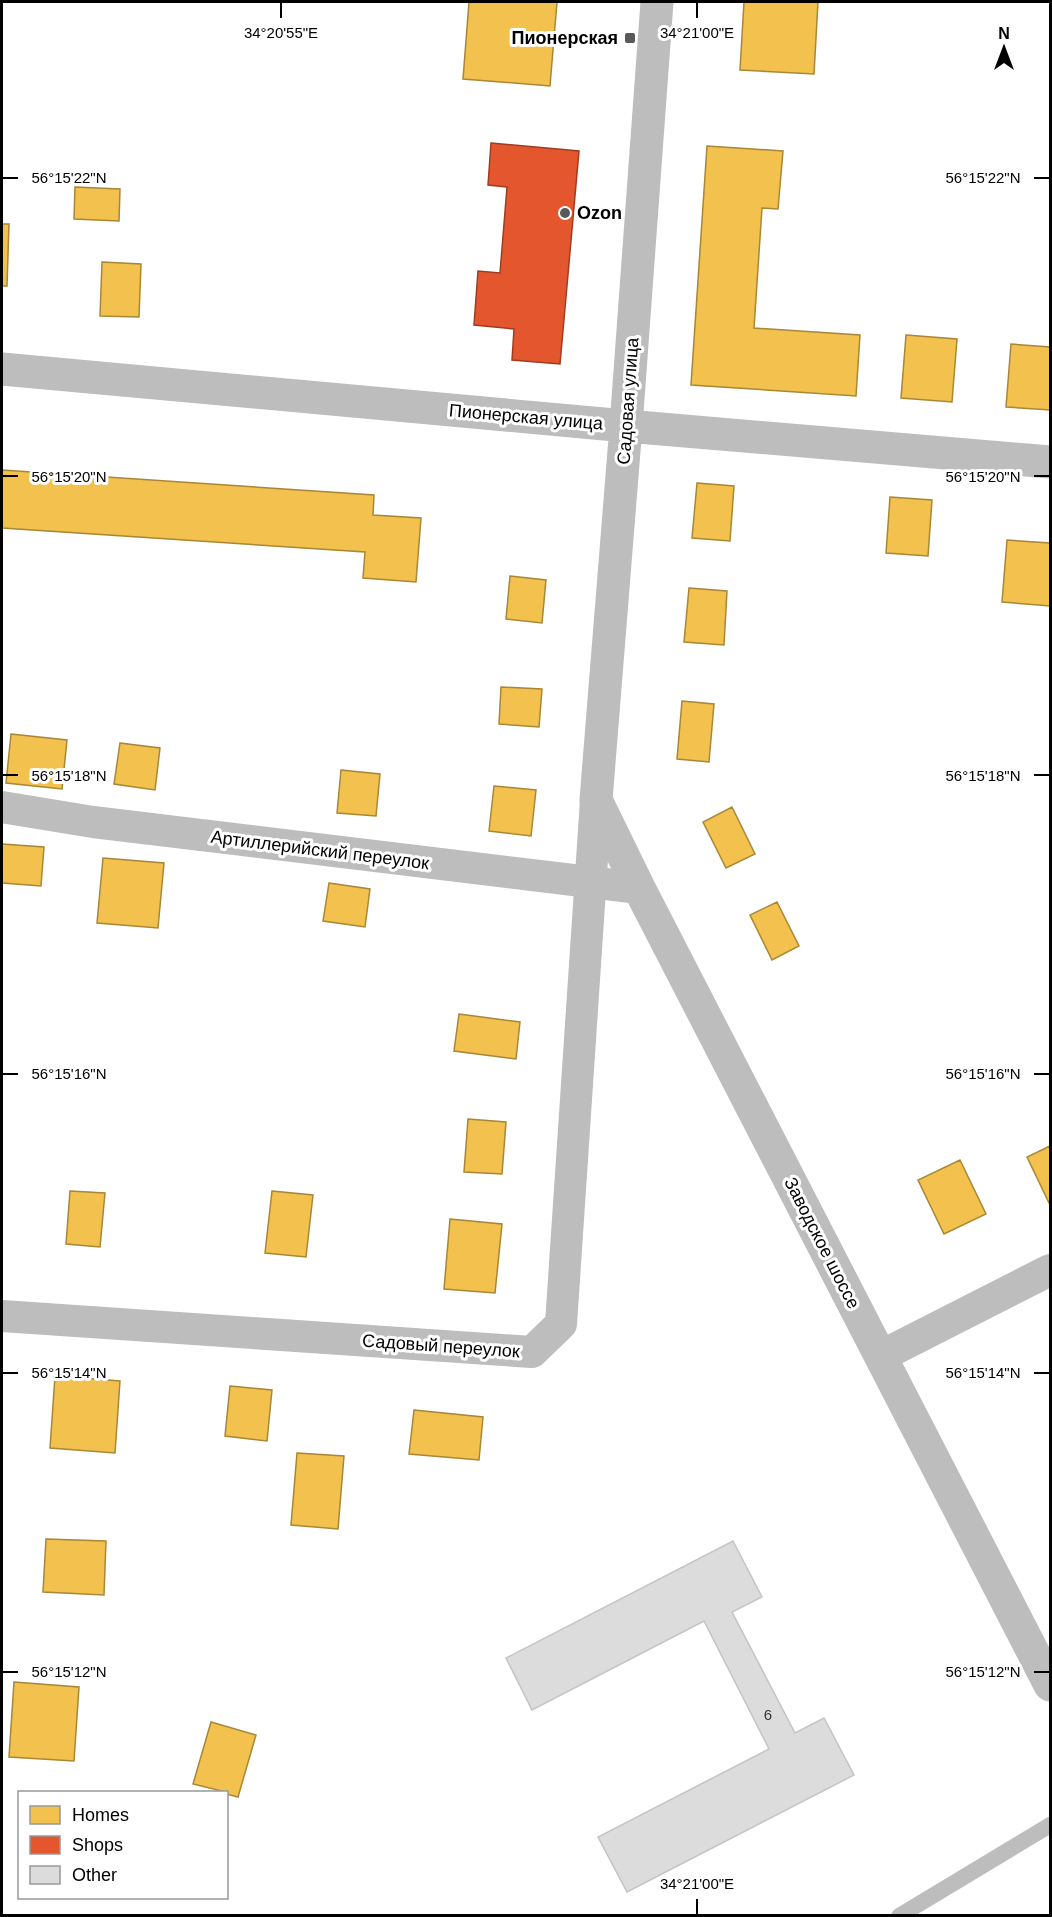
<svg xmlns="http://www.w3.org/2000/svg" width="1052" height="1917" viewBox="0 0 1052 1917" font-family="Arial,sans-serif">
	<rect width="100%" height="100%" fill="#fff"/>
	<!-- homes -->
	<path fill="#f2c14e" stroke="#a98737" stroke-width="1.5" d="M469,2H557L550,86L463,79Z
		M744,2H818L814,74L740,70Z
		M707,146L783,151L778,209L762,208L754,328L860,335L856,396L691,385Z
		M75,187L120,189L119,221L74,219Z
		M2,224H9L7,286H2Z
		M102,262L141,264L139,317L100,316Z
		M906,335L957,339L952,402L901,398Z
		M1011,344L1050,347V410L1006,407Z
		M2,470L374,495L373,515L421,518L416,582L363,578L365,552L2,528Z
		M697,483L734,486L730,541L692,538Z
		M890,497L932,500L928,556L886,553Z
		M1007,540L1050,543V606L1002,602Z
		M510,576L546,580L542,623L506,619Z
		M689,588L727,591L724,645L684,642Z
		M501,687L542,689L539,727L499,724Z
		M682,701L714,704L709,762L677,759Z
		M11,734L67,740L62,789L6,783Z
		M120,743L160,748L155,790L114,784Z
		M341,770L380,774L376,816L337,813Z
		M494,786L536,790L531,836L489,831Z
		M732,807L755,854L726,868L703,822Z
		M2,844L44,847L41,886L2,883Z
		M103,858L164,863L158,928L97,923Z
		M329,883L370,889L365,927L323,921Z
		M777,902L799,946L772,960L750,915Z
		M459,1014L520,1022L516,1059L454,1051Z
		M468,1119L506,1122L502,1174L464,1172Z
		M1050,1146V1205L1027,1157Z
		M960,1160L986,1214L944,1234L918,1180Z
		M70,1191L105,1193L100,1247L66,1244Z
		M272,1191L313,1195L306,1257L265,1253Z
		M450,1219L502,1224L495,1293L444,1289Z
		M55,1376L120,1381L115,1453L50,1448Z
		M230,1386L272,1390L267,1441L225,1436Z
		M414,1410L483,1417L479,1460L409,1454Z
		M297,1453L344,1456L338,1529L291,1525Z
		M46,1539L106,1541L104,1595L43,1592Z
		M14,1682L79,1687L74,1761L9,1757Z
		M211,1722L256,1735L238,1797L226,1794V1792L193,1784Z"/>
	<!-- shops -->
	<path fill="#e4572e" stroke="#a03d20" stroke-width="1.5" d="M491,143L579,151L560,364L512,360L514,329L474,325L478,271L500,273L507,187L488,185Z"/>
	<!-- building -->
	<path fill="#dcdcdc" stroke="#c4c4c4" stroke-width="1.5" d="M733,1541L762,1597L732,1612L795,1733L824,1718L854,1775L627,1892L598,1837L769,1749L704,1621L532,1710L506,1658Z"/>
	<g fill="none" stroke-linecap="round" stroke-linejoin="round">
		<!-- service -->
		<path stroke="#bdbdbd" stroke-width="16" d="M899,1916L1050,1825"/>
		<!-- minor -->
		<path stroke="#bdbdbd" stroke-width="32" d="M2,807L93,822L639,888
			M2,1316L532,1352L561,1324L596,800
			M881,1356L1050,1270"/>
		<!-- tertiary -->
		<path stroke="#bdbdbd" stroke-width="33" d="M657,2L626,426L596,800L639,888L1050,1685
			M2,369L626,426L1050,462"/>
	</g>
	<!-- ticks -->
	<path fill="none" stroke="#000" stroke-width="2" d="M281,3V18M697,3V18M3,178H18M1034,178H1049M3,476H18M1034,476H1049M3,775H18M1034,775H1049M3,1074H18M1034,1074H1049M3,1373H18M1034,1373H1049M3,1672H18M1034,1672H1049M697,1899V1914"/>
	<!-- markers -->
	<g fill="#595959" stroke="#fff" stroke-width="2">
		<rect x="624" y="32" width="12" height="12" rx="3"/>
		<circle cx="565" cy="213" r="6"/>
	</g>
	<g text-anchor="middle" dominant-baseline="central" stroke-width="6" stroke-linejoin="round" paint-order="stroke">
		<!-- number labels -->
		<g font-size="15" fill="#373737">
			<text x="768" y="1714">6</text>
		</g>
		<!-- poi labels -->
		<g font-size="18" font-weight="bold" fill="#000" stroke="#fff" text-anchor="end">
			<text x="618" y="38">Пионерская</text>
			<text x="577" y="213" text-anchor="start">Ozon</text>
		</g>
		<!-- street labels -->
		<g font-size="18" fill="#000" stroke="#fff">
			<text transform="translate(628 401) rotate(-86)">Садовая улица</text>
			<text transform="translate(526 417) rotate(5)">Пионерская улица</text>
			<text transform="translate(320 850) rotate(7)">Артиллерийский переулок</text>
			<text transform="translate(822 1243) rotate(63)">Заводское шоссе</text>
			<text transform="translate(441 1346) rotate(4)">Садовый переулок</text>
		</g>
	</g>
	<g font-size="15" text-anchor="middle" fill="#000" stroke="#fff" stroke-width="6" stroke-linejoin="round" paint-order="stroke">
		<text x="281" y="38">34°20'55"E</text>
		<text x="697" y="38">34°21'00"E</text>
		<text x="69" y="183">56°15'22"N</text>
		<text x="983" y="183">56°15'22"N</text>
		<text x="69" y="482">56°15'20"N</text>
		<text x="983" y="482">56°15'20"N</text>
		<text x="69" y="781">56°15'18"N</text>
		<text x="983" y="781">56°15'18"N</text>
		<text x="69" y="1079">56°15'16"N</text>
		<text x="983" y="1079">56°15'16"N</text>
		<text x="69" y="1378">56°15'14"N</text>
		<text x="983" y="1378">56°15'14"N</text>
		<text x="69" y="1677">56°15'12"N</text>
		<text x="983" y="1677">56°15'12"N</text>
		<text x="697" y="1889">34°21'00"E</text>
	</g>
	<!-- border -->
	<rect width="1052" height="1917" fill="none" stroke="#000000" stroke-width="6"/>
	<!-- legend -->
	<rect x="18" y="1791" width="210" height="108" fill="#ffffff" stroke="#999999" stroke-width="1.5"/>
	<rect x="30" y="1806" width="30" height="18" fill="#f2c14e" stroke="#999999" stroke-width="1.5"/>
	<text x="72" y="1821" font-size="18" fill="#000000">Homes</text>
	<rect x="30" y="1836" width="30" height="18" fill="#e4572e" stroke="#999999" stroke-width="1.5"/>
	<text x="72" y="1851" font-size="18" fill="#000000">Shops</text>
	<rect x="30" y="1866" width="30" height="18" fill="#dcdcdc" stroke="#999999" stroke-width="1.5"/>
	<text x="72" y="1881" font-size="18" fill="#000000">Other</text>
	<!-- north arrow -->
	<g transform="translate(1004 48)" stroke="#ffffff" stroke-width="4.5" paint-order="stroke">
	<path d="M0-4.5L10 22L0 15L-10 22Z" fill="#000000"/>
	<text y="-9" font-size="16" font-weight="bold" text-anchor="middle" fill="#000000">N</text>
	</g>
</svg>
